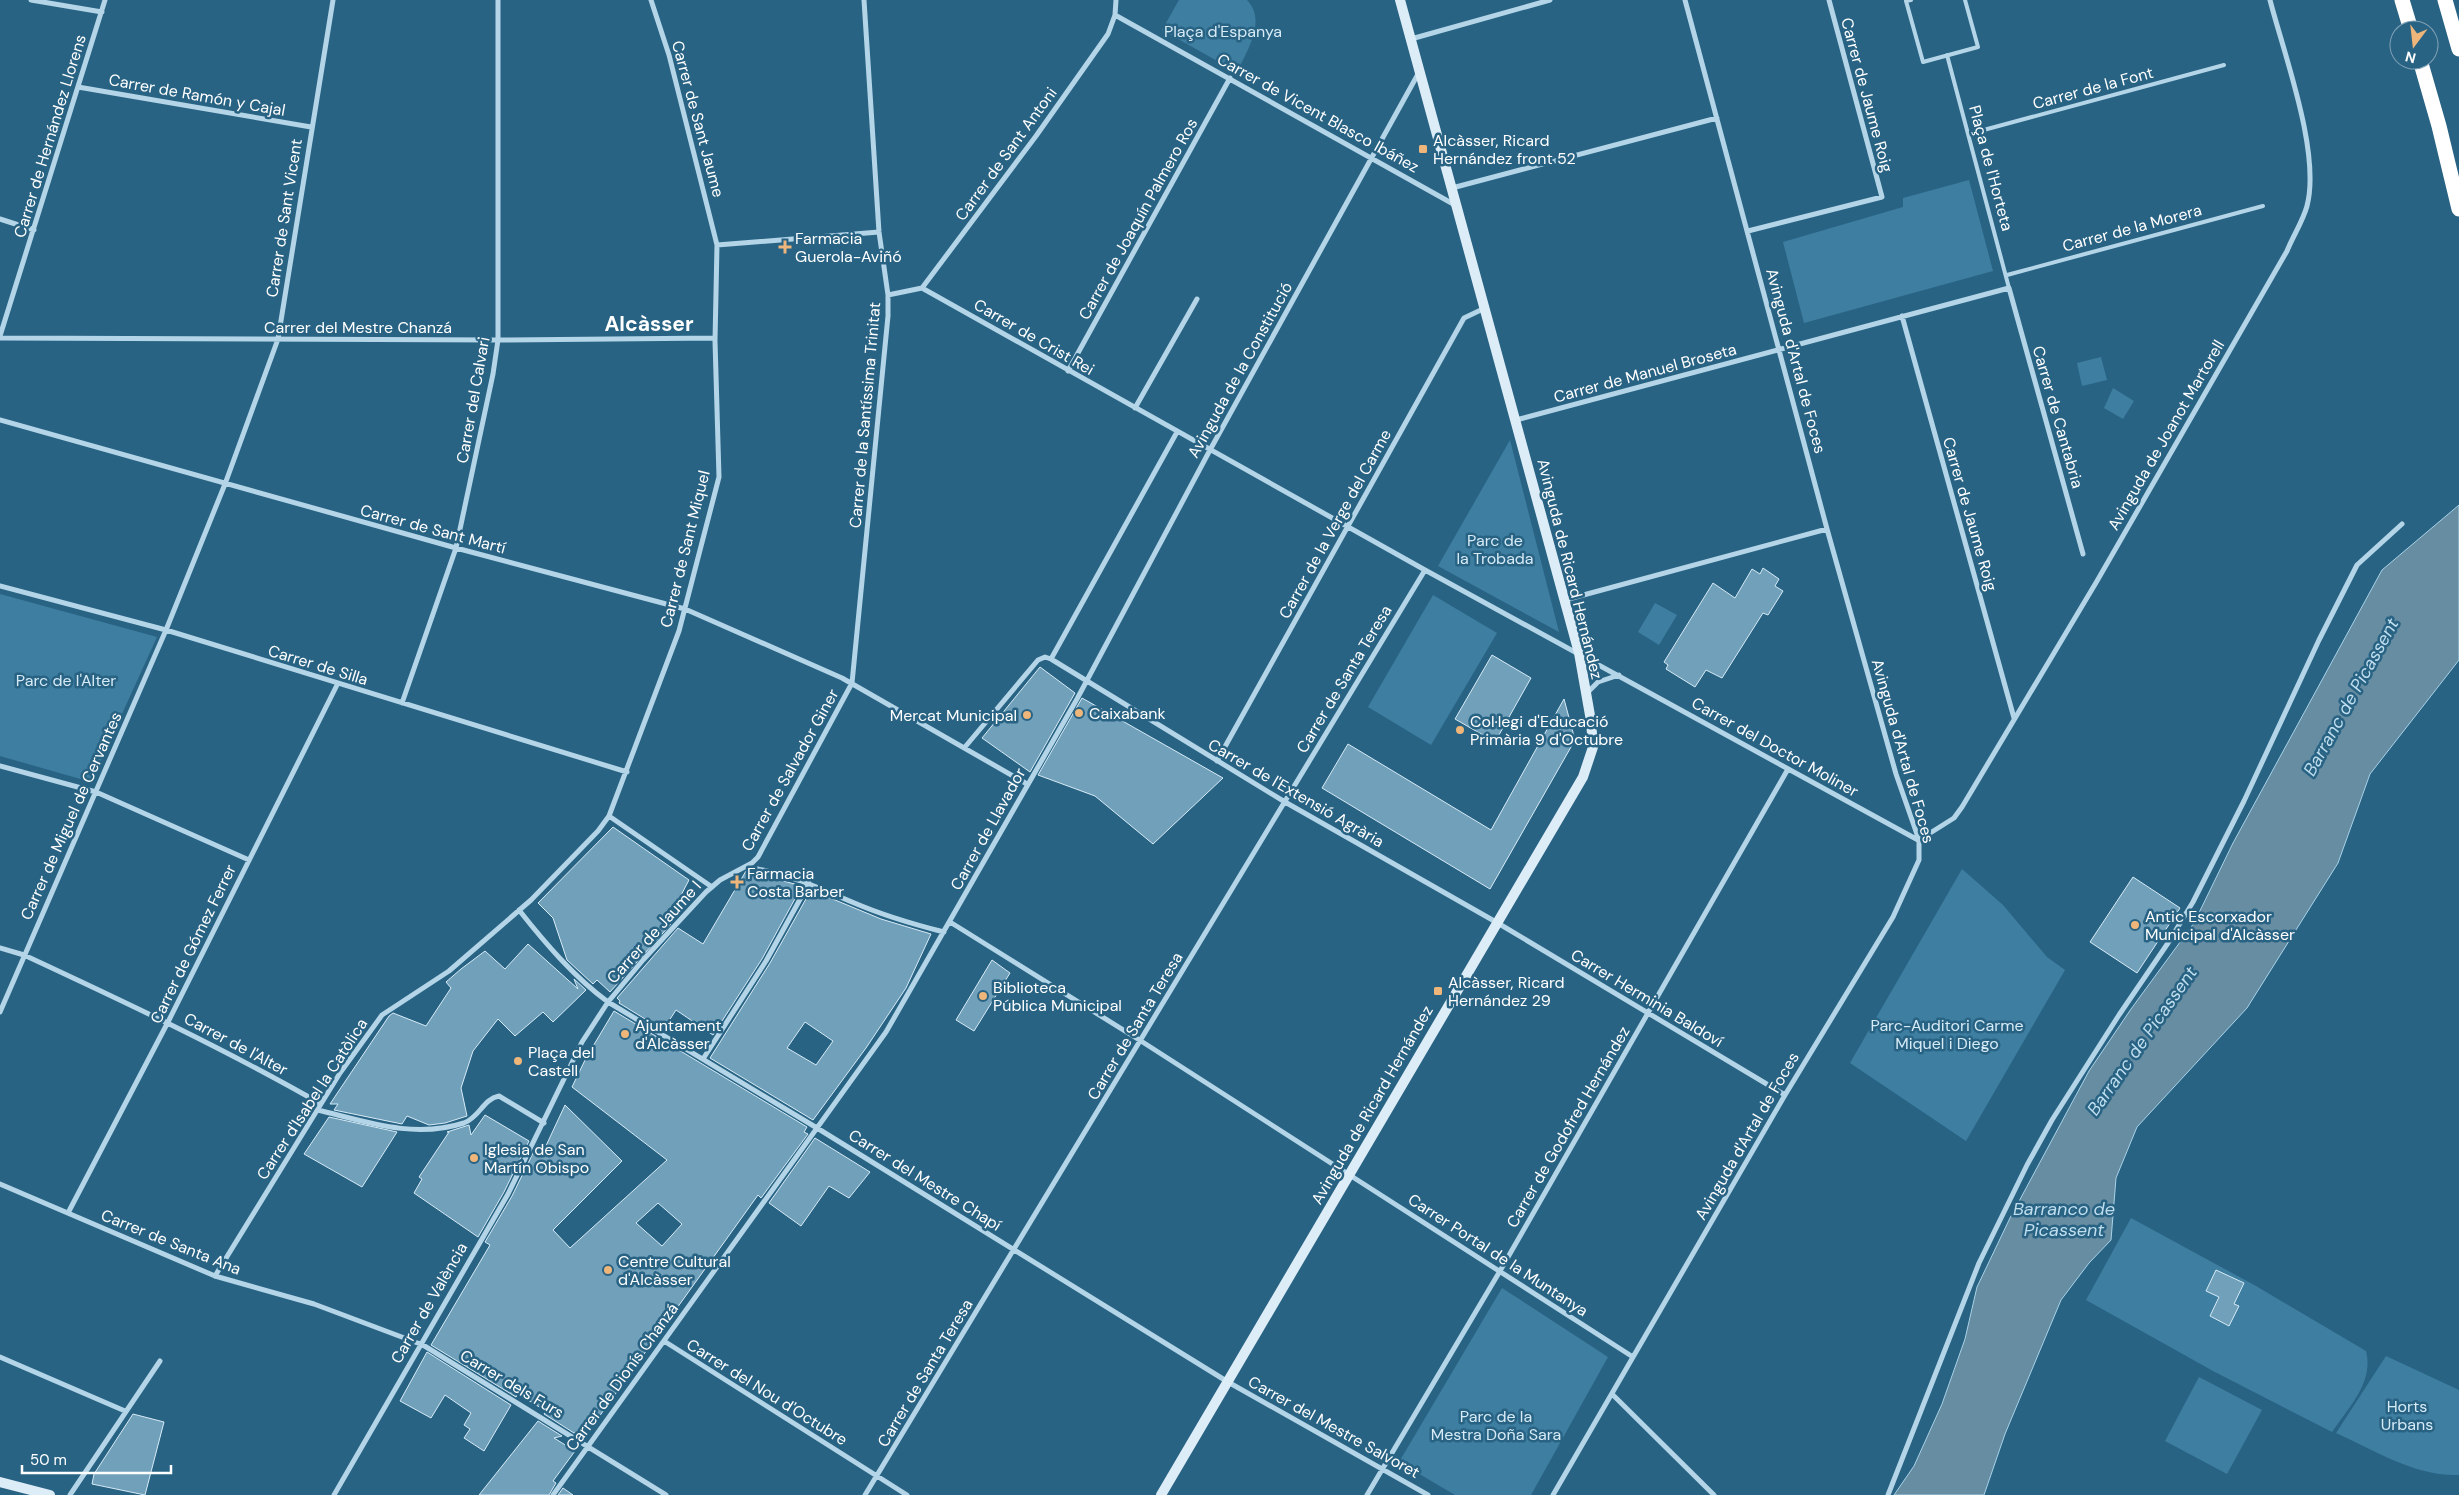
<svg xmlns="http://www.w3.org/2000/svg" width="2459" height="1495" viewBox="0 0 2459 1495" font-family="'DM Sans',sans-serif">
	<rect width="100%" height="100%" fill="#296384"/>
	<!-- green -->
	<path fill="#3e7ea0" d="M1179,0H1247C1267,21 1247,50 1237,72L1162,30Z
		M1969,180L1993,271L1804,323L1783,242L1903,207V198Z
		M2101,357L2107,380L2082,386L2077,363Z
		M2113,388L2134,401L2123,419L2104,408Z
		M1510,440L1559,632L1438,566Z
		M0,594L157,637L91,782L0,756Z
		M1433,595L1497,633L1431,745L1368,707Z
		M1655,603L1677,615L1659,645L1638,632Z
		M1962,869L2003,905L2047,957L2065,970L1966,1141L1850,1063Z
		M2131,1218L2256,1286L2366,1351C2374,1382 2349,1407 2332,1432L2213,1371L2086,1300Z
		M1502,1288L1608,1357L1531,1495H1455L1399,1462Z
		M2386,1356L2459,1390V1475C2416,1477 2374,1450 2336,1433Z
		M2199,1377L2262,1410L2227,1474L2165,1441Z"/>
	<!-- water -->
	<path fill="#678da3" stroke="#a8d2e7" d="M2459,505V660L2370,774L2338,863L2247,1008L2137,1127L2116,1178L2111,1240L2089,1263L2061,1300L2005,1434L1984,1495H1894L1914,1466L1942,1404L1965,1339L1977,1287L2010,1218L2089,1071L2131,1009L2194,923L2233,843L2382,570Z"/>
	<!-- building -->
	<path fill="#71a0bb" stroke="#d6ebf6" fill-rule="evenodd" d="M1763,568L1779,579L1775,586L1783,591L1768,615L1763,613L1722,678L1706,670L1695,687L1666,669L1668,665L1664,662L1713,583L1735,598L1752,569L1760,574Z
		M1492,655L1531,678L1495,742L1455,719Z
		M1040,667L1075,693L1030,772L982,738Z
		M1082,698L1223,778L1153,844L1095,796L1038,775Z
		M1564,699L1575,740L1490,889L1322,788L1348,744L1491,830Z
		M613,827L689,880L667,922L671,924L610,992L597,980L593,984L567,960L553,918L538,903Z
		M746,871L802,886L762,959L713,1035L676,1010L663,1030L619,1003L620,1001L617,998L678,928L703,944Z
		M2133,877L2180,908L2137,973L2090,942Z
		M811,890L881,919L931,934L906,988L866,1048L813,1120L710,1058L770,963ZM805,1022L833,1041L816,1065L787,1048Z
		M528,944L578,989L574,979L586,990L553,1022L543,1012L515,1036L498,1019L473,1051L461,1088L467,1116L445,1123L429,1125L407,1116L402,1124L334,1110L338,1104H330L389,1016L393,1013L426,1026L451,988L446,982L461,969L485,951L505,969Z
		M992,960L1010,973L974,1031L956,1020Z
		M614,1011L807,1127L804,1132L808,1134L761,1198L758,1195L591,1428L574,1433L544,1414L546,1411L518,1394L516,1397L431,1345L490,1245L485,1242L512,1196L537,1145L544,1150L565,1105L622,1161L553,1230L570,1248L667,1160L572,1087L586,1058ZM658,1203L682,1224L662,1246L636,1223Z
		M485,1115L529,1141L504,1192L478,1237L414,1193L422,1179L419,1177L449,1132H447L469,1125L471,1135Z
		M329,1117L397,1132L362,1187L304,1154Z
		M815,1138L870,1172L849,1198L829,1186L801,1226L769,1203Z
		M2216,1270L2244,1283L2234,1304L2239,1306L2229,1326L2210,1316L2219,1297L2206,1291Z
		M427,1352L511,1405L484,1451L464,1438L470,1429L464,1425L471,1413L445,1395L431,1418L400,1401Z
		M133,1414L164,1422L145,1495L92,1484L94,1474Z
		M538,1421L562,1436L554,1438L575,1451L553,1481L556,1483L549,1495H479Z
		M563,1488L573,1495H558Z"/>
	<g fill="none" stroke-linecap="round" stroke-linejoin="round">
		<!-- lane -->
		<path stroke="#b3d5e7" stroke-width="4" d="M1911,0L1906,1L1923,62L1978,47L1965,0
			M1947,55L2009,288
			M1969,134L2224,65
			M2007,275L2263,206"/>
		<!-- street -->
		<path stroke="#b3d5e7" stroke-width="5" d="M31,0L102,12
			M1115,15L1455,205
			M1411,39L1550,0
			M78,87L311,127
			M1452,188L1717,118
			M0,219L34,230
			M1748,231L1882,197L1829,0
			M717,245L879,232
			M922,288L1425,570L1918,840
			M888,295L922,288L1036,136L1108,34L1115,15L1116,0
			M1902,316L2014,718
			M0,336L105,0
			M0,338L498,340L715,338
			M1068,371L1230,78
			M1135,408L1197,299
			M0,420L456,548L685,609L842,678L1027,784
			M1516,420L2009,288L2083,554
			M0,586L166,630L627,772
			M1565,600L1827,529
			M1051,659L1177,432
			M1586,694L1598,682L1619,675
			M402,703L456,548L493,374L498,340V0
			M965,747L1038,660L1045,657L1051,659L1285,802L1496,922L1785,1095
			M1217,761L1464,318L1483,309
			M0,766L96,792L249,860
			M609,816L712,887
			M1919,840L1954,818L1962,807L2097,581L2287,251C2293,236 2303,221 2307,206C2321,153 2284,54 2270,0
			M746,867C786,873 815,886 852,902C882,915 912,924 944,932
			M519,910C545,943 574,977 608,1002L817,1128L1228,1382L1428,1495
			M950,922L1141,1041L1633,1357
			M0,948L24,955C125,1002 225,1049 321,1104
			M0,1012L166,630L225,484L278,339L333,0
			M703,1059L766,961L809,883
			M318,1110C367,1122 414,1139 464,1123C480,1117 483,1099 499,1096L544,1123
			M0,1184L215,1276L314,1304L423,1345L666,1495
			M68,1213L168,1022L337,685
			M215,1276L340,1073L382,1015L449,971L531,900L598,831L609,816L679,631L719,477L715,341L717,245L669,55L651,0
			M664,1341L907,1495
			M0,1357L125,1411
			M1612,1394L1714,1495
			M70,1495L160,1361
			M334,1495L508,1194L582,1042L608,1002L643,960L706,892L720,880L752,863L758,857L852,683L888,316V295L879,232L864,0
			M553,1495L886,1032L1077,699L1210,450L1418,74
			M865,1495L1425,570
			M1367,1495L1500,1271L1788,769
			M1553,1495L1785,1095L1893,917L1919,860V840L1896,774L1827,529L1685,0
			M1888,1495L1979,1263L2027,1165L2052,1120L2119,1015L2168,943L2193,902L2244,801L2319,640L2357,565L2402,524"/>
		<!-- secondary -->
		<path stroke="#ddedf7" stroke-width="10" d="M0,1482L50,1495
			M1161,1495L1583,777L1593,747L1591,721L1579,653L1400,0"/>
		<!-- highway -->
		<path stroke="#fff" stroke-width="15" d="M2402,0L2411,30
			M2445,0L2459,49
			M2420,60L2439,126L2459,209"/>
	</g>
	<!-- markers -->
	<g fill="#eeb67a" stroke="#296384" stroke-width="2">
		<rect x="1418" y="144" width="10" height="10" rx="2.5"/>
		<path d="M782.5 239.5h5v5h5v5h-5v5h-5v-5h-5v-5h5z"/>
		<circle cx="1079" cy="713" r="5"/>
		<circle cx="1027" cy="715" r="5"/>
		<circle cx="1460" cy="730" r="5"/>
		<path d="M734.5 874.5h5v5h5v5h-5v5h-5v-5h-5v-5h5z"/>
		<circle cx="2135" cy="925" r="5"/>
		<rect x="1433" y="986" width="10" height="10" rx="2.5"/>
		<circle cx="983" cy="996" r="5"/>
		<circle cx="625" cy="1034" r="5"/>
		<circle cx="518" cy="1061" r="5"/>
		<circle cx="474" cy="1158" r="5"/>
		<circle cx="608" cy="1270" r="5"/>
	</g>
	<g text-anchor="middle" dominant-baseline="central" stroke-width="5" stroke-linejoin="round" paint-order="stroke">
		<!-- park labels -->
		<g font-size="16" fill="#d6ebf6" stroke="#296384">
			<text x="1223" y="31">Plaça d'Espanya</text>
			<text x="1495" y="540">Parc de<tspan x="1495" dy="18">la Trobada</tspan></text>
			<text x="66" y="680">Parc de l'Alter</text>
			<text x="1947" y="1025">Parc-Auditori Carme<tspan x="1947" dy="18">Miquel i Diego</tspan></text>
			<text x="2407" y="1406">Horts<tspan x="2407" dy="18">Urbans</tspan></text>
			<text x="1496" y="1416">Parc de la<tspan x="1496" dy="18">Mestra Doña Sara</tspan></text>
		</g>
		<!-- street labels -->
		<g font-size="16" fill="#fff" stroke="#296384">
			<text transform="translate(2093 88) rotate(-15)">Carrer de la Font</text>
			<text transform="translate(197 95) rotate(10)">Carrer de Ramón y Cajal</text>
			<text transform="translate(1867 95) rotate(75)">Carrer de Jaume Roig</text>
			<text transform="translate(1318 113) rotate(29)">Carrer de Vicent Blasco Ibáñez</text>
			<text transform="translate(698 119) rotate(75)">Carrer de Sant Jaume</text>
			<text transform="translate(50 136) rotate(-73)">Carrer de Hernández Llorens</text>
			<text transform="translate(1006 154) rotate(-54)">Carrer de Sant Antoni</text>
			<text transform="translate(1991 168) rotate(75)">Plaça de l'Horteta</text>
			<text transform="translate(284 218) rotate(-81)">Carrer de Sant Vicent</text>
			<text transform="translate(1138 219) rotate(-61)">Carrer de Joaquín Palmero Ros</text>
			<text transform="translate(2132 228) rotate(-15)">Carrer de la Morera</text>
			<text x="358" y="327">Carrer del Mestre Chanzá</text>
			<text transform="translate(1034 337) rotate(30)">Carrer de Crist Rei</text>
			<text transform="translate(1796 361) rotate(75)">Avinguda d'Artal de Foces</text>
			<text transform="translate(1240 370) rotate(-61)">Avinguda de la Constitució</text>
			<text transform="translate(1645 373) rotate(-15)">Carrer de Manuel Broseta</text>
			<text transform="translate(473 400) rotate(-80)">Carrer del Calvari</text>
			<text transform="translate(865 415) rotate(-85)">Carrer de la Santíssima Trinitat</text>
			<text transform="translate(2058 417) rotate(74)">Carrer de Cantabria</text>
			<text transform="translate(2166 435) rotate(-60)">Avinguda de Joanot Martorell</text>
			<text transform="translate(1970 514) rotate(74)">Carrer de Jaume Roig</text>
			<text transform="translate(1335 524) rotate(-61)">Carrer de la Verge del Carme</text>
			<text transform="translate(433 529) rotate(15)">Carrer de Sant Martí</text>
			<text transform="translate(685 549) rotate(-76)">Carrer de Sant Miquel</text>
			<text transform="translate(1570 569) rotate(76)">Avinguda de Ricard Hernández</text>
			<text transform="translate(318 665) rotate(17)">Carrer de Silla</text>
			<text transform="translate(1344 679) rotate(-59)">Carrer de Santa Teresa</text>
			<text transform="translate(1775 747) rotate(29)">Carrer del Doctor Moliner</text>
			<text transform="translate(1903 751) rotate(74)">Avinguda d'Artal de Foces</text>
			<text transform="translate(790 770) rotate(-61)">Carrer de Salvador Giner</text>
			<text transform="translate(1296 793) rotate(30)">Carrer de l'Extensió Agrària</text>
			<text transform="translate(71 816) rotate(-66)">Carrer de Miguel de Cervantes</text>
			<text transform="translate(988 829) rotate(-61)">Carrer de Llavador</text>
			<text transform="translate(654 932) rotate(-48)">Carrer de Jaume I</text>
			<text transform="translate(193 944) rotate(-64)">Carrer de Gómez Ferrer</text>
			<text transform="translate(1647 998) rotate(31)">Carrer Herminia Baldoví</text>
			<text transform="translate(1135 1026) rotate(-59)">Carrer de Santa Teresa</text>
			<text transform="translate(236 1044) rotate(28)">Carrer de l'Alter</text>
			<text transform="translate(312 1099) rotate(-57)">Carrer d'Isabel la Catòlica</text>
			<text transform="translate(1372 1105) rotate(-60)">Avinguda de Ricard Hernández</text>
			<text transform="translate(1568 1127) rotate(-60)">Carrer de Godofred Hernández</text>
			<text transform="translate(1747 1136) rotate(-60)">Avinguda d'Artal de Foces</text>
			<text transform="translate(925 1180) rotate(32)">Carrer del Mestre Chapí</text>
			<text transform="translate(171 1242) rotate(22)">Carrer de Santa Ana</text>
			<text transform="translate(1498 1255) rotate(33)">Carrer Portal de la Muntanya</text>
			<text transform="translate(429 1303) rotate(-60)">Carrer de València</text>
			<text transform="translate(925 1373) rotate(-59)">Carrer de Santa Teresa</text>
			<text transform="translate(622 1377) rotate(-54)">Carrer de Dionís Chanzá</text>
			<text transform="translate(512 1384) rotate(31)">Carrer dels Furs</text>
			<text transform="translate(767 1392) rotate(32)">Carrer del Nou d'Octubre</text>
			<text transform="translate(1334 1427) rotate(29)">Carrer del Mestre Salvoret</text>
		</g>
		<!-- poi labels -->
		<g font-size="16" fill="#fff" stroke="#296384" text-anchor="start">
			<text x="1433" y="140">Alcàsser, Ricard<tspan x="1433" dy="18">Hernández front 52</tspan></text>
			<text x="795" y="238">Farmacia<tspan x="795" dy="18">Guerola-Aviñó</tspan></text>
			<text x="1089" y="713">Caixabank</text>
			<text x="1017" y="715" text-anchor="end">Mercat Municipal</text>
			<text x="1470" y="721">Col·legi d'Educació<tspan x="1470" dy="18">Primària 9 d'Octubre</tspan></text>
			<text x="747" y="873">Farmacia<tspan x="747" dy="18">Costa Barber</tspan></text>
			<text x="2145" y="916">Antic Escorxador<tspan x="2145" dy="18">Municipal d'Alcàsser</tspan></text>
			<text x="1448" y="982">Alcàsser, Ricard<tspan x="1448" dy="18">Hernández 29</tspan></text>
			<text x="993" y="987">Biblioteca<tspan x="993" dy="18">Pública Municipal</tspan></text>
			<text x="635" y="1025">Ajuntament<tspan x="635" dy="18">d'Alcàsser</tspan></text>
			<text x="528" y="1052">Plaça del<tspan x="528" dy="18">Castell</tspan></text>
			<text x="484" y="1149">Iglesia de San<tspan x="484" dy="18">Martín Obispo</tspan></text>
			<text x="618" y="1261">Centre Cultural<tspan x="618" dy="18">d'Alcàsser</tspan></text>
		</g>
		<!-- water labels -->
		<g font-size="18" font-style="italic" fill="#bfdeee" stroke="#296384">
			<text transform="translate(2351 697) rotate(-61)">Barranc de Picassent</text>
			<text transform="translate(2142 1041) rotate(-55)">Barranc de Picassent</text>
			<text x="2064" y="1209">Barranco de<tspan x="2064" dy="21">Picassent</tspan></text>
		</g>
		<!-- district labels -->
		<g font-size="21" font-weight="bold" fill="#fff" stroke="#296384">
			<text x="649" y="324">Alcàsser</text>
		</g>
	</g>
	<!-- north arrow -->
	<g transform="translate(2414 45) rotate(195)"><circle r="24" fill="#296384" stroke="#7fa1b5"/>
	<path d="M0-4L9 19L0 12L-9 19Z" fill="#eeb67a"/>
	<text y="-8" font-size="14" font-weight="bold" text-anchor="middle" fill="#ffffff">N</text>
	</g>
	<!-- scale -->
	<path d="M22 1465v8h149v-8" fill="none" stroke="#ffffff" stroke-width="2.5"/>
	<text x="30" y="1465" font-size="15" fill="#ffffff" stroke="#296384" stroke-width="4" paint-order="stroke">50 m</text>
</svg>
